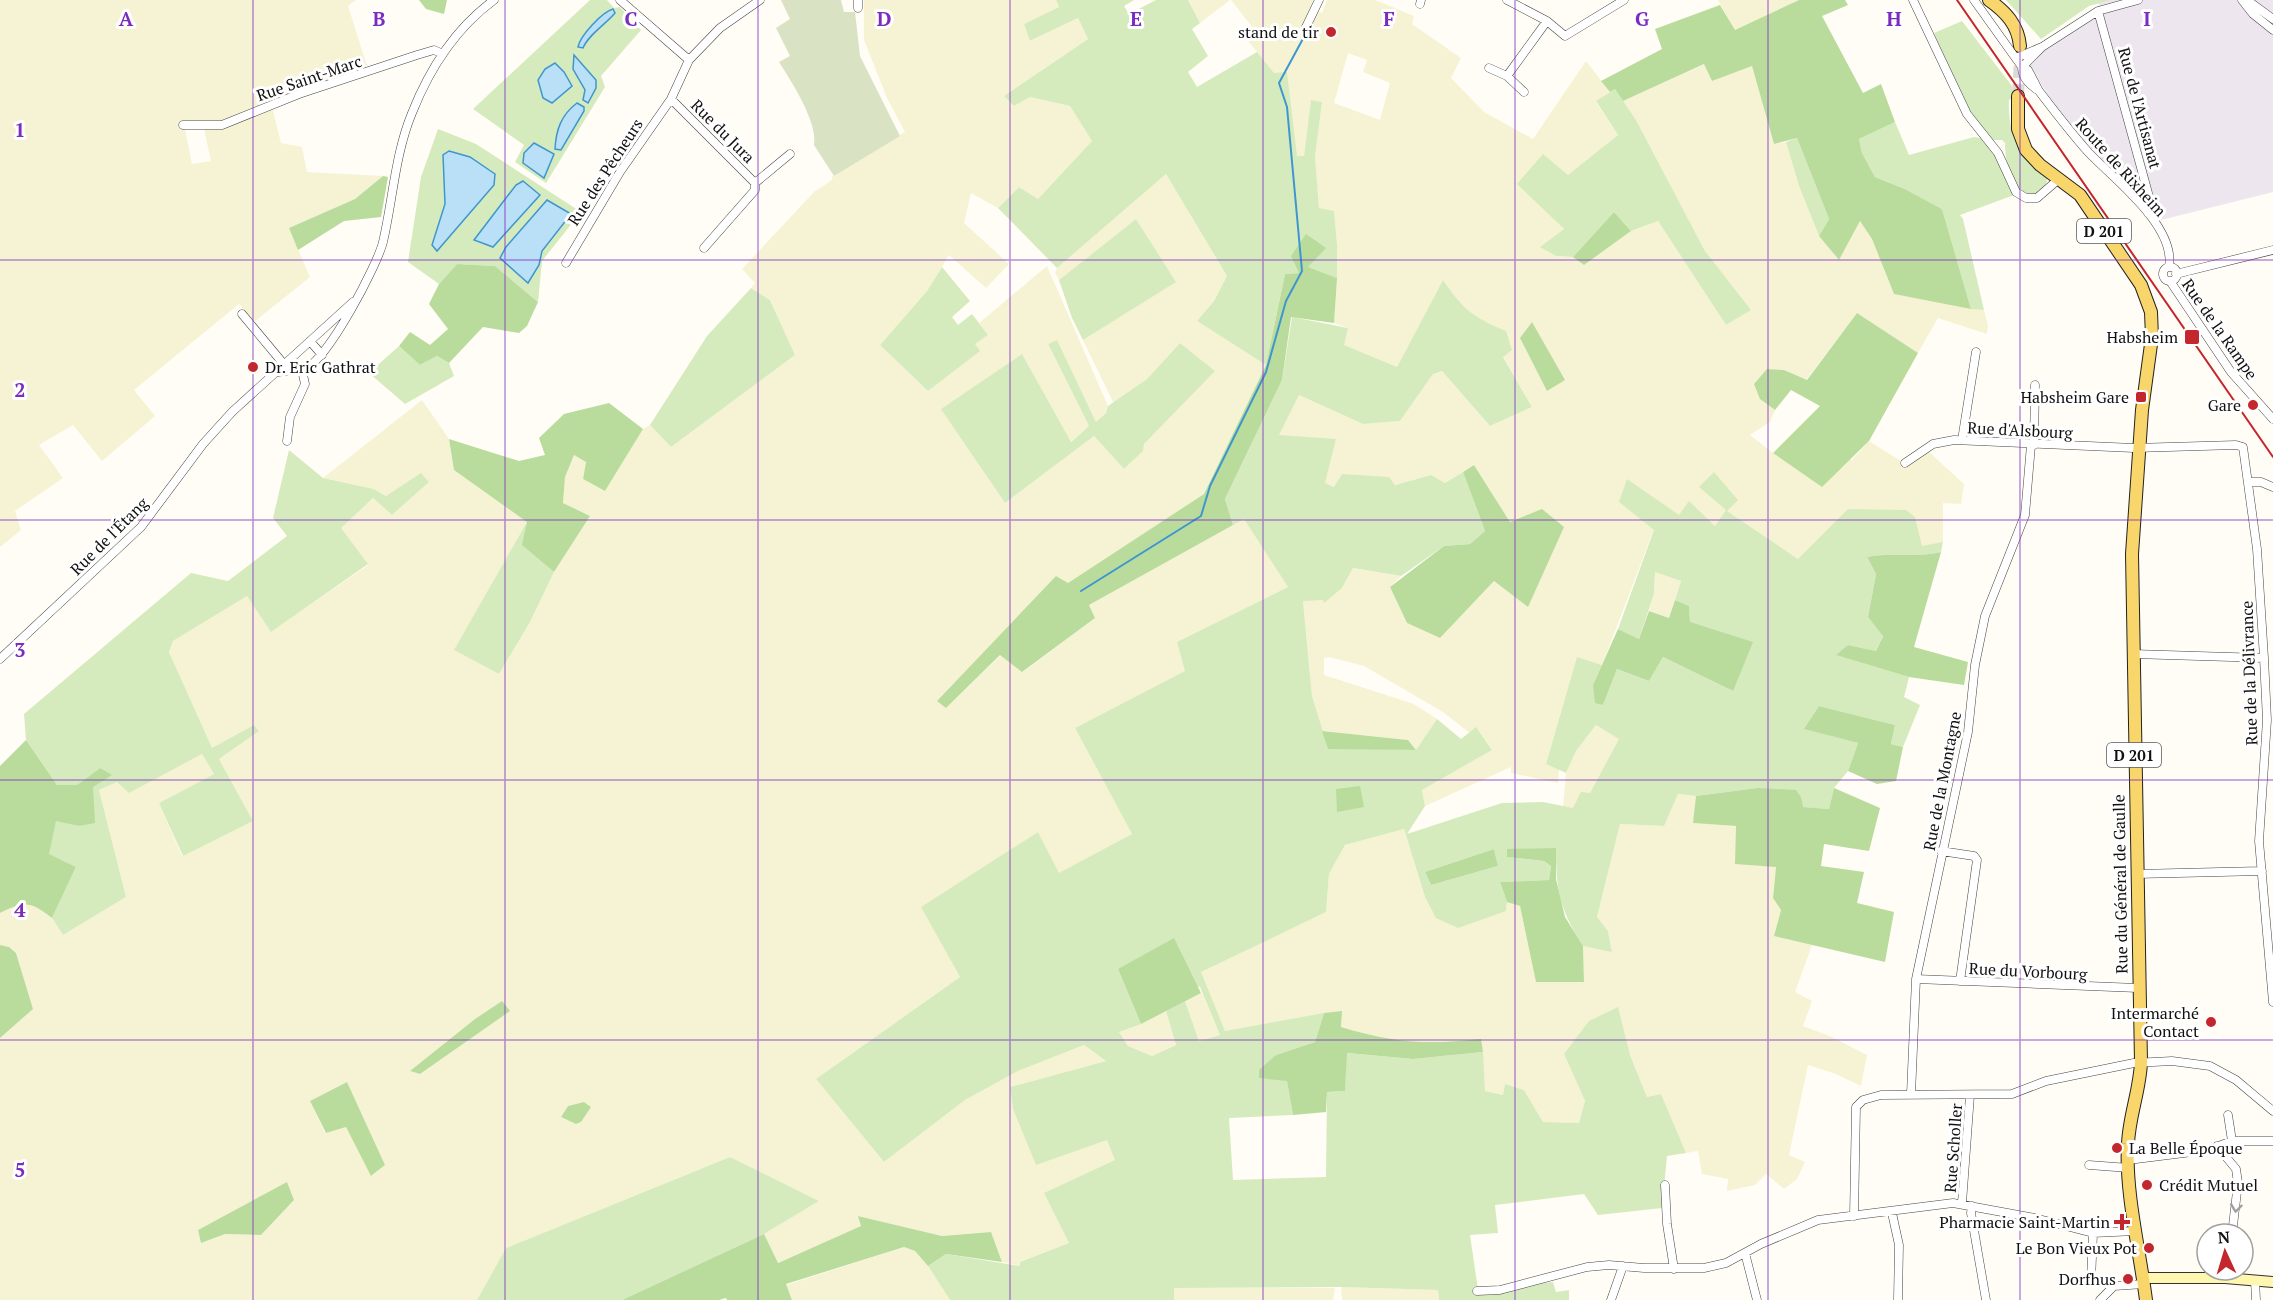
<svg xmlns="http://www.w3.org/2000/svg" width="2273" height="1300" viewBox="0 0 2273 1300" font-family="'PT Serif',serif">
	<rect width="100%" height="100%" fill="#fffdf5"/>
	<!-- industrial -->
	<path fill="#eee6ef" d="M2098,0H2273V192L2161,220L2062,118L2024,56L2099,5Z"/>
	<!-- farmland -->
	<path fill="#f6f3d4" fill-rule="evenodd" d="M0,0H356L348,6L367,66L271,102L281,143L302,147L307,172L383,176L355,199L289,228L310,277L254,322L239,304L134,390L155,416L102,461L73,425L39,445L63,478L15,511L21,530L0,547ZM184,124H203L211,161L192,164Z
		M864,0H1056L1059,7L1024,24L1031,41L1078,18L1088,39L1004,96L1014,106L1030,97L1070,106L1092,141L1038,199L1019,187L998,208L971,193L964,223L1009,264L986,288L949,255L927,291L880,345L928,391L979,351L974,344L988,335L979,323L1047,266L1108,406L1106,413L1096,422L1057,340L1048,344L1089,426L1070,442L1022,354L942,409L1005,503L1094,436L1124,469L1143,451L1144,444L1214,371L1180,343L1147,379L1114,404L1083,340L1175,282L1136,219L1059,280L1055,273L1057,268L1166,174L1227,276L1214,301L1197,321L1266,365L1204,494L1068,583L1056,577L937,701L947,707L1001,655L1023,672L1095,618L1089,605L1244,518L1288,587L1178,642L1186,671L1075,728L1132,834L1059,874L1038,832L922,907L960,977L816,1079L884,1162L965,1100L1018,1071L1084,1045L1106,1061L1010,1087L1013,1109L1029,1143L1100,1119L1108,1140L1116,1160L1045,1193L1069,1243L1020,1262V1266L1002,1262L991,1232L942,1236L859,1216L862,1226L777,1263L764,1234L819,1201L730,1157L506,1248L477,1300H0V1038L33,1009L16,953L9,947L0,945V913L19,904H34L52,918L63,935L126,897L99,790L117,782L130,792L202,754L214,774L159,803L182,856L253,821L219,759L259,730L254,725L212,749L169,652L173,641L247,596L272,631L368,565L340,528L373,498L392,515L429,482L421,474L386,496L374,489L323,478L422,400L449,439L454,470L527,522L455,650L499,674L530,622L554,572L590,516L563,503L565,477L574,455L586,461L583,479L605,491L643,429L650,425L671,447L795,355L770,300L751,288L755,283L742,269L814,192L832,180V177L905,132L887,98L864,40ZM502,1001L509,1011L420,1074L410,1071L475,1019ZM347,1082L385,1165L372,1176L346,1127L325,1133L310,1101ZM584,1102L590,1107L581,1122L576,1124L561,1117L568,1106ZM287,1183L294,1200L261,1235L225,1234L201,1243L198,1230Z
		M1188,0H1230L1200,23Z
		M1231,0H1313L1310,9L1322,13L1327,0H1375L1414,16L1412,24L1461,58L1451,78L1484,112L1533,139L1586,61L1610,92L1596,102L1618,135L1568,176L1518,184L1564,229L1541,247L1556,256L1573,257L1584,265L1631,231L1658,221L1726,325L1750,310L1705,251L1636,120L1623,101L1705,64L1712,81L1752,66L1774,144L1786,142L1799,186L1819,236L1839,260L1860,221L1872,239L1894,294L1984,310L1988,326L1987,334L1938,318L1918,353L1857,313L1806,380L1784,370L1768,369L1760,399L1775,410L1770,422L1750,435L1773,453L1852,460L1869,441L1907,465L1928,451L1964,484L1961,504L1943,503V542L1922,547L1915,517L1798,559L1727,511L1715,526L1689,502L1680,515L1620,502L1654,529L1602,665L1577,658L1546,764L1559,769L1558,783L1511,773V767L1425,806L1422,790L1492,750L1479,731L1476,728L1471,734L1443,712L1364,666L1329,657L1324,658V675L1414,704L1437,719L1416,750L1408,740L1322,731L1312,696L1303,600H1323L1342,588L1353,568L1401,576L1390,587L1407,623L1440,638L1494,581L1528,607L1510,522L1474,465L1445,483L1431,475L1394,485L1342,474L1335,487L1325,483L1278,435L1299,395L1363,424L1400,421L1433,374L1442,371L1490,426L1532,407L1503,356L1506,331L1474,317L1462,306L1443,280L1397,367L1343,345L1348,328L1334,323L1337,244L1334,211L1319,209L1315,157L1322,102L1311,101L1304,156H1296L1287,73L1274,74L1257,52L1249,42L1253,28ZM1348,53L1367,60L1363,72L1390,83L1380,120L1334,103Z
		M1718,0H1799L1735,31Z
		M1655,572L1681,581L1669,618L1649,611L1654,594Z
		M1596,725L1620,739L1590,793L1573,808L1563,807L1566,773L1576,751Z
		M1678,794L1696,796L1694,823L1736,826L1776,867L1773,898L1781,910L1774,936L1812,945L1795,992L1812,1001L1803,1026L1832,1037L1867,1055L1861,1086L1836,1074L1808,1065L1789,1155L1805,1162L1797,1179L1784,1189L1766,1174L1755,1185L1727,1191L1728,1179L1702,1174L1698,1151L1686,1153L1661,1094L1647,1097L1630,1055L1564,1054L1585,1101L1579,1123L1543,1122L1524,1090L1505,1084L1503,1095L1485,1091L1481,1039L1434,1044L1376,1038L1341,1027L1342,1011L1225,1031L1200,972L1326,912L1329,874L1345,845L1404,829L1425,897L1506,911L1507,902L1520,906L1536,981L1584,982L1583,946L1612,951L1608,931L1597,917L1620,824L1663,826Z
		M1202,993L1220,1035L1199,1041L1185,1001Z
		M1166,1011L1176,1045L1152,1056L1128,1046L1119,1032Z
		M904,1247L915,1251L928,1266L950,1300H792L786,1285Z
		M1341,1287L1438,1290L1439,1300H1342Z
		M1173,1288H1335L1333,1300H1174Z"/>
	<!-- green -->
	<path fill="#d5ebbd" fill-rule="evenodd" d="M590,0H607L614,8L620,7L641,30L601,76L605,87L546,183L515,162L524,145L473,109Z
		M1056,0H1134L1124,6L1129,14L1156,0H1188L1200,23L1192,29L1208,56L1188,72L1197,87L1257,52L1274,73L1287,72L1297,156H1304L1311,100L1322,102L1315,157L1319,208L1334,211L1337,244V278L1307,267L1299,273L1285,274L1266,365L1197,321L1214,301L1227,276L1166,174L1057,268L998,208L1019,187L1038,199L1092,141L1070,106L1030,97L1014,106L1004,96L1088,39L1078,18L1030,41L1024,24L1059,7Z
		M2006,0H2111L2089,6L2041,39Z
		M1962,21L2012,86L2013,98L2009,100C2008,118 2012,144 2026,158C2033,166 2042,170 2047,179L2046,188L2036,195C2012,196 2005,164 2005,143L2002,140H1993C1962,112 1950,71 1934,33Z
		M1615,89L1636,120L1705,251L1751,310L1726,325L1658,221L1631,231L1614,212L1573,257L1556,256L1540,247L1564,229L1517,184L1543,154L1568,175L1618,135L1596,101Z
		M1895,122L1909,155L1974,137L1982,138L1999,161L2014,195L1960,215L1963,219L1984,310L1971,309L1942,209L1905,189L1875,177L1862,153L1859,139Z
		M438,129L476,144L581,212L542,261L538,302L495,266L457,264L439,284L408,262L421,177Z
		M1797,138L1829,219L1819,236L1799,186L1786,142Z
		M1136,219L1176,282L1083,340L1072,318L1059,280Z
		M942,267L970,301L952,317L958,325L972,314L988,335L975,344L980,351L928,391L880,345L927,291Z
		M1443,280C1465,311 1471,316 1506,331L1512,350L1503,357L1532,407L1490,426L1442,371L1433,374L1400,421L1363,424L1299,395L1279,435L1336,439L1325,483L1334,487L1342,474L1389,477L1395,485L1431,475L1445,483L1463,472L1485,531L1470,544L1444,546L1401,576L1353,568L1342,588L1324,603L1323,600L1303,601L1312,696L1328,748L1416,750L1437,719L1461,739L1476,727L1492,750L1422,790L1425,806L1407,834L1502,803L1543,802L1573,808L1581,792L1590,793L1619,739L1596,725L1576,751L1566,773L1546,764L1577,657L1602,665L1593,685L1603,705L1617,669L1649,681L1663,657L1733,691L1690,622L1689,606L1675,600L1681,581L1655,572L1654,594L1639,639L1618,629L1654,530L1619,502L1627,479L1679,515L1689,501L1715,526L1726,510L1699,487L1714,472L1738,500L1727,511L1798,559L1848,509L1906,510L1915,517L1922,546L1943,542L1941,552C1917,558 1892,552 1867,557L1876,574L1868,617L1883,635L1876,651L1848,645L1837,655L1909,677L1904,697L1920,705L1903,747L1891,744L1895,725L1819,706L1805,729L1858,743L1848,771L1834,788L1829,809L1802,807L1757,788L1696,796L1678,794L1664,826L1620,824L1597,917L1608,931L1612,952L1583,946C1560,909 1556,892 1556,848L1508,857L1544,861L1551,866L1549,880L1500,882L1507,902L1506,911L1458,928L1436,918L1425,897L1404,829L1345,845L1329,874L1326,912L1201,972L1225,1031L1324,1013L1315,1042L1276,1055L1259,1078L1287,1080L1293,1115L1229,1118L1233,1180L1326,1177L1327,1092L1345,1091L1346,1053L1413,1059L1483,1052L1485,1091L1503,1095L1505,1084L1524,1090L1543,1122L1579,1123L1585,1101L1564,1054L1589,1021L1618,1007L1630,1055L1647,1097L1661,1094L1686,1153L1667,1156L1662,1208L1598,1215L1584,1194L1495,1205L1498,1233L1470,1235L1478,1290L1553,1282L1556,1292L1569,1290V1300H1439L1438,1290L1341,1287L1174,1288V1300H950L928,1266L946,1254L1020,1266V1262L1069,1243L1044,1193L1115,1160L1107,1140L1036,1165L1013,1109L1010,1087L1106,1061L1084,1045L1018,1071L965,1100L884,1162L816,1079L960,977L921,907L1038,832L1059,873L1132,834L1075,728L1185,671L1177,642L1288,587L1244,519L1233,525L1225,499L1282,380L1292,317L1348,328L1344,345L1397,367ZM1494,849L1498,866L1431,885L1425,872ZM1118,969L1200,987L1220,1035L1199,1041L1185,1001L1166,1011L1176,1045L1152,1056L1128,1046L1119,1032L1141,1024Z
		M751,288L770,300L795,355L671,447L650,425L707,336Z
		M1057,340L1096,422L1106,413L1108,406L1147,379L1180,343L1215,371L1144,444L1143,451L1124,469L1094,436L1005,503L941,409L1022,354L1071,442L1089,426L1048,344Z
		M399,346L420,365L437,356L449,363L454,376L405,404L369,373Z
		M289,450L323,478L374,489L386,496L421,473L429,482L392,515L373,498L341,528L368,564L271,632L247,596L173,641L169,652L212,748L254,725L259,731L219,759L253,821L183,856L159,803L214,774L202,754L129,793L117,782L99,790L126,897L63,935L52,918L76,867L48,854L56,820L79,826L100,768L77,785H57L26,740L24,714L191,573L228,581L287,536L273,518Z
		M527,522L523,545L554,572L530,622L499,674L454,650Z
		M730,1157L819,1201L764,1234L622,1300H477L506,1248Z"/>
	<!-- forest -->
	<path fill="#b9dc9c" d="M419,0H447L444,14L426,9Z
		M1799,0H1845L1848,5L1822,16L1863,93L1881,84L1895,122L1859,139L1862,153L1875,177L1905,189L1942,209L1971,309L1894,294L1872,239L1860,221L1839,260L1819,236L1829,219L1797,138L1774,144L1752,66L1712,81L1704,64L1623,101L1615,89L1610,92L1601,81L1662,49L1655,29L1720,5L1735,30Z
		M383,176L388,177L381,217L344,221L298,250L289,228L355,199Z
		M1614,212L1631,231L1584,265L1573,257Z
		M1306,234L1326,248L1308,267L1337,278L1334,323L1291,317L1282,380L1225,499L1233,525L1089,605L1095,618L1022,672L1000,655L946,708L937,701L1056,576L1068,583L1204,494L1266,365L1285,274L1299,273L1291,256Z
		M457,264L495,266L538,302L527,326L519,333L483,327L449,363L437,356L420,365L399,346L410,332L430,345L448,329L429,304L439,284Z
		M1857,313L1918,353L1869,441L1822,487L1773,453L1820,406L1791,390L1775,410L1760,399L1754,384L1767,369L1784,370L1807,380Z
		M1532,322L1565,380L1547,391L1520,338Z
		M609,403L643,429L605,491L583,479L586,462L574,455L565,477L563,503L590,516L554,572L522,545L527,522L454,470L449,439L519,461L545,455L539,438L564,414Z
		M1474,465L1510,522L1542,509L1564,527L1528,607L1494,581L1440,638L1407,623L1390,587L1444,546L1470,544L1485,531L1463,472Z
		M1941,552L1914,647L1968,662L1964,685L1909,677L1836,655L1848,645L1876,651L1883,636L1868,617L1876,574L1867,557C1892,552 1916,558 1941,552Z
		M1675,600L1689,606L1690,622L1753,642L1733,691L1663,657L1649,681L1617,669L1603,705L1595,703L1593,685L1618,629L1639,639L1649,611L1669,618Z
		M1819,706L1895,725L1891,744L1903,747L1896,781L1877,784L1848,771L1858,743L1804,729Z
		M1322,731L1408,740L1416,750L1328,749Z
		M26,740L57,785H77L100,768L112,775L93,787L95,823L79,826L56,821L49,854L76,867L52,918C30,901 25,901 0,913V766Z
		M1360,786L1364,807L1337,812L1336,789Z
		M1757,788L1796,790L1801,797L1803,807L1829,809L1834,788L1880,808L1869,851L1824,844L1821,866L1864,872L1857,903L1894,912L1885,962L1774,936L1781,910L1773,898L1776,867L1735,864L1736,826L1693,823L1696,796Z
		M1556,848V879L1565,917L1583,946L1584,982H1536L1520,906L1507,902L1500,882L1549,880L1551,866L1544,861L1507,857V849Z
		M1494,849L1498,866L1431,885L1425,872Z
		M1174,938L1201,993L1141,1024L1118,969Z
		M0,945L9,947L16,953L33,1009L0,1038Z
		M502,1001L510,1011L420,1074L410,1071L475,1019Z
		M1342,1011L1341,1027C1393,1043 1427,1045 1481,1039L1483,1052L1413,1059L1347,1053L1345,1091L1327,1092L1326,1112L1293,1115L1287,1081L1259,1078V1070L1276,1055L1315,1042L1324,1013Z
		M347,1082L385,1165L371,1176L346,1127L326,1133L310,1101Z
		M584,1102L591,1107L581,1122L576,1124L561,1117L568,1106Z
		M287,1182L294,1200L261,1235L225,1234L201,1243L198,1230Z
		M858,1216L942,1236L991,1232L1002,1262L946,1254L928,1266L915,1251L904,1247L786,1284L792,1300H727L726,1298L719,1300H622L764,1234L778,1263L861,1226Z"/>
	<!-- cemetery -->
	<path fill="#d9e3c4" d="M781,0H841L844,12H855L860,56L900,136L834,176L814,145C818,122 791,81 779,62L790,56L776,28L790,19Z"/>
	<!-- water -->
	<path fill="#b9e0f7" stroke="#3f96cf" stroke-width="1.5" d="M613,9L615,13C606,24 588,35 583,48L578,47C580,36 602,12 613,9Z
		M574,55L596,80V88L588,103L583,100L585,90L573,69Z
		M555,63L564,72L572,86L552,103L543,98L538,80L545,69Z
		M577,103L584,107V111L561,150L555,149C556,130 561,115 577,103Z
		M534,143L554,154L544,178L523,163L524,153Z
		M449,151L470,157L495,174L494,185L437,251L432,245L445,204L443,155Z
		M523,181L540,195L493,247L474,240L516,185Z
		M547,200L571,214L542,251L539,265L528,283L500,258L506,247Z"/>
	<g fill="none" stroke-linecap="round" stroke-linejoin="round">
		<!-- stream -->
		<path stroke="#3f96cf" stroke-width="2" d="M1081,591L1201,516L1210,486L1266,372L1286,301L1302,271L1287,107L1279,83L1305,35"/>
		<!-- primary-tunnel -->
		<path stroke="#dbdad3" stroke-width="12" stroke-dasharray="12 6" stroke-linecap="butt" d="M2018,96L2020,58"/>
		<defs>
			<path id="street" d="M620,0L689,60
				M858,0V8
				M1507,0L1547,21L1565,36L1624,0
				M1913,0L1967,114L1998,153L2016,192L2026,198H2037L2060,178
				M1974,0L2022,67L2042,47L2016,58
				M2242,0L2253,14L2273,30
				M2247,0L2273,19
				M1420,4L1421,0
				M2098,11L2148,193V213
				M1306,27L1319,0
				M2042,47L2098,11L2138,0
				M2022,67L2028,70L2039,91C2030,85 2022,78 2022,67Z
				M1489,68L1507,76L1547,21
				M1507,76L1524,92
				M2039,91C2055,112 2071,133 2089,153C2115,180 2176,226 2169,267
				M671,99L755,183V190L704,248
				M183,125H222L299,94L417,55L434,50L443,54
				M755,183L790,154
				M566,263L620,172L671,99L689,60L720,28L760,0
				M2163 274a7 7 0 1 1 14 0a7 7 0 1 1-14 0Z
				M2176,274L2273,250
				M2170,281L2231,372L2273,419
				M242,314L282,362L289,365
				M310,341L322,355
				M279,372C287,370 298,371 306,368C328,359 377,266 383,242C393,199 395,154 412,113C429,70 456,28 494,0
				M1962,440L1976,352
				M287,441L290,417L305,384L302,370
				M2034,445L2035,385
				M1905,463L1933,444L1954,440L2134,448L2236,445L2243,447L2257,549L2264,658L2267,720L2259,841L2273,1002
				M2248,482H2261L2273,487
				M2133,654L2264,658
				M0,659L141,527L203,444L232,412L353,302
				M1941,851L1974,856L1977,860L1960,981
				M2136,874L2262,871
				M1916,979L2138,988
				M1911,1094L1916,979L1968,732L1975,665L1985,616L2025,515L2031,445
				M2228,1115L2232,1141
				M2217,1146L2236,1169L2238,1183L2232,1234
				M2128,1160L2208,1150L2232,1141H2273
				M2089,1165L2129,1168
				M1665,1185L1667,1224L1674,1269
				M1962,1203L1970,1095
				M1972,1206L1971,1213L1986,1300
				M1892,1213L1899,1245L1898,1300
				M1854,1216L1856,1107L1863,1100L1881,1095L2012,1094L2046,1081L2134,1063L2172,1061L2210,1066L2236,1080L2273,1111
				M1745,1253L1757,1300
				M2091,1280L2093,1233
				M2255,1280L2256,1300
				M1477,1291L1500,1290L1587,1267L1609,1265L1644,1268H1704L1726,1263L1761,1244L1818,1220L1953,1203L2035,1218L2093,1233L2135,1231
				M1611,1300L1623,1266
				M2100,1300L2114,1286L2144,1284"/>
			<path id="secondary" d="M2143,1278H2225L2273,1282"/>
			<path id="primary" d="M1989,0C2006,12 2018,25 2020,46
				M2018,96V129L2026,150L2040,165L2080,195L2141,285L2151,312L2152,337L2142,410L2132,554L2141,1062C2140,1090 2129,1116 2128,1144C2125,1192 2140,1252 2146,1300"/>
		</defs>
		<!-- street casing -->
		<use href="#street" stroke="#444" stroke-width="9"/>
		<!-- secondary casing -->
		<use href="#secondary" stroke="#333" stroke-width="12"/>
		<!-- primary casing -->
		<use href="#primary" stroke="#222" stroke-width="14"/>
		<!-- street -->
		<use href="#street" stroke="#fff" stroke-width="8"/>
		<!-- secondary -->
		<use href="#secondary" stroke="#fff6b0" stroke-width="10"/>
		<!-- primary -->
		<use href="#primary" stroke="#f9d66b" stroke-width="12"/>
		<!-- rail -->
		<path stroke="#c4262e" stroke-width="2" d="M1957,0L2273,457"/>
	</g>
	<!-- one-way arrows -->
	<defs><path id="oneway-chevron" d="M-2-3.5L2.5 0L-2 3.5" fill="none" stroke-width="1.6" stroke-linecap="round" stroke-linejoin="round" transform="scale(1.5)"/></defs>
	<use stroke="#a0a0a0" href="#oneway-chevron" transform="translate(2236 1208) rotate(97)"/>
	<!-- grid -->
	<path fill="none" stroke="#7b2cbf" stroke-width="1.5" stroke-opacity="0.55" d="M253,0V1300M505,0V1300M758,0V1300M1010,0V1300M1263,0V1300M1515,0V1300M1768,0V1300M2020,0V1300M0,260H2273M0,520H2273M0,780H2273M0,1040H2273"/>
	<!-- markers -->
	<g fill="#c4262e" stroke="#fff" stroke-width="2">
		<circle cx="1331" cy="32" r="6"/>
		<rect x="2184" y="329" width="16" height="16" rx="3"/>
		<circle cx="253" cy="367" r="6"/>
		<rect x="2135" y="391" width="12" height="12" rx="3"/>
		<circle cx="2253" cy="405" r="6"/>
		<circle cx="2211" cy="1022" r="6"/>
		<circle cx="2117" cy="1148" r="6"/>
		<circle cx="2147" cy="1185" r="6"/>
		<path d="M2119 1213h6v6h6v6h-6v6h-6v-6h-6v-6h6z"/>
		<circle cx="2149" cy="1248" r="6"/>
		<circle cx="2128" cy="1279" r="6"/>
	</g>
	<g text-anchor="middle" dominant-baseline="central" stroke-width="6" stroke-linejoin="round" paint-order="stroke">
		<!-- shield labels -->
		<g fill="#fff" stroke="#585858" stroke-width="1.5">
			<rect x="2077" y="219" width="54" height="24" rx="4.5"/>
			<rect x="2107" y="743" width="54" height="24" rx="4.5"/>
		</g>
		<g font-size="15" font-weight="bold" fill="#111">
			<text x="2104" y="231">D 201</text>
			<text x="2134" y="755">D 201</text>
		</g>
		<!-- poi labels -->
		<g font-size="16" fill="#111" stroke="#fff" text-anchor="end">
			<text x="1319" y="32">stand de tir</text>
			<text x="2178" y="337">Habsheim</text>
			<text x="265" y="367" text-anchor="start">Dr. Eric Gathrat</text>
			<text x="2129" y="397">Habsheim Gare</text>
			<text x="2241" y="405">Gare</text>
			<text x="2199" y="1013">Intermarché<tspan x="2199" dy="18">Contact</tspan></text>
			<text x="2129" y="1148" text-anchor="start">La Belle Époque</text>
			<text x="2159" y="1185" text-anchor="start">Crédit Mutuel</text>
			<text x="2110" y="1222">Pharmacie Saint-Martin</text>
			<text x="2137" y="1248">Le Bon Vieux Pot</text>
			<text x="2116" y="1279">Dorfhus</text>
		</g>
		<!-- street labels -->
		<g font-size="16" fill="#111" stroke="#fff">
			<text transform="translate(309 78) rotate(-19)">Rue Saint-Marc</text>
			<text transform="translate(2140 108) rotate(75)">Rue de l'Artisanat</text>
			<text transform="translate(723 131) rotate(45)">Rue du Jura</text>
			<text transform="translate(2121 167) rotate(48)">Route de Rixheim</text>
			<text transform="translate(605 172) rotate(-57)">Rue des Pêcheurs</text>
			<text transform="translate(2220 329) rotate(55)">Rue de la Rampe</text>
			<text transform="translate(2020 430) rotate(3)">Rue d'Alsbourg</text>
			<text transform="translate(109 536) rotate(-45)">Rue de l'Étang</text>
			<text transform="translate(2249 673) rotate(-92)">Rue de la Délivrance</text>
			<text transform="translate(1942 781) rotate(-79)">Rue de la Montagne</text>
			<text transform="translate(2120 884) rotate(-91)">Rue du Général de Gaulle</text>
			<text transform="translate(2028 971) rotate(3)">Rue du Vorbourg</text>
			<text transform="translate(1953 1148) rotate(-86)">Rue Scholler</text>
		</g>
	</g>
	<g font-size="20" text-anchor="middle" font-weight="bold" fill="#7b2cbf" stroke="#fff" stroke-width="6" stroke-linejoin="round" paint-order="stroke">
		<text x="126" y="26">A</text>
		<text x="379" y="26">B</text>
		<text x="631" y="26">C</text>
		<text x="884" y="26">D</text>
		<text x="1136" y="26">E</text>
		<text x="1389" y="26">F</text>
		<text x="1642" y="26">G</text>
		<text x="1894" y="26">H</text>
		<text x="2147" y="26">I</text>
		<text x="20" y="137">1</text>
		<text x="20" y="397">2</text>
		<text x="20" y="657">3</text>
		<text x="20" y="917">4</text>
		<text x="20" y="1177">5</text>
	</g>
	<!-- north arrow -->
	<g transform="translate(2225 1252) rotate(356)"><circle r="28" fill="#ffffff" stroke="#a0a0a0" stroke-width="1.5"/>
	<path d="M0-4.5L10 22L0 15L-10 22Z" fill="#c4262e"/>
	<text y="-9" font-size="16" font-weight="bold" text-anchor="middle" fill="#111111">N</text>
	</g>
</svg>
